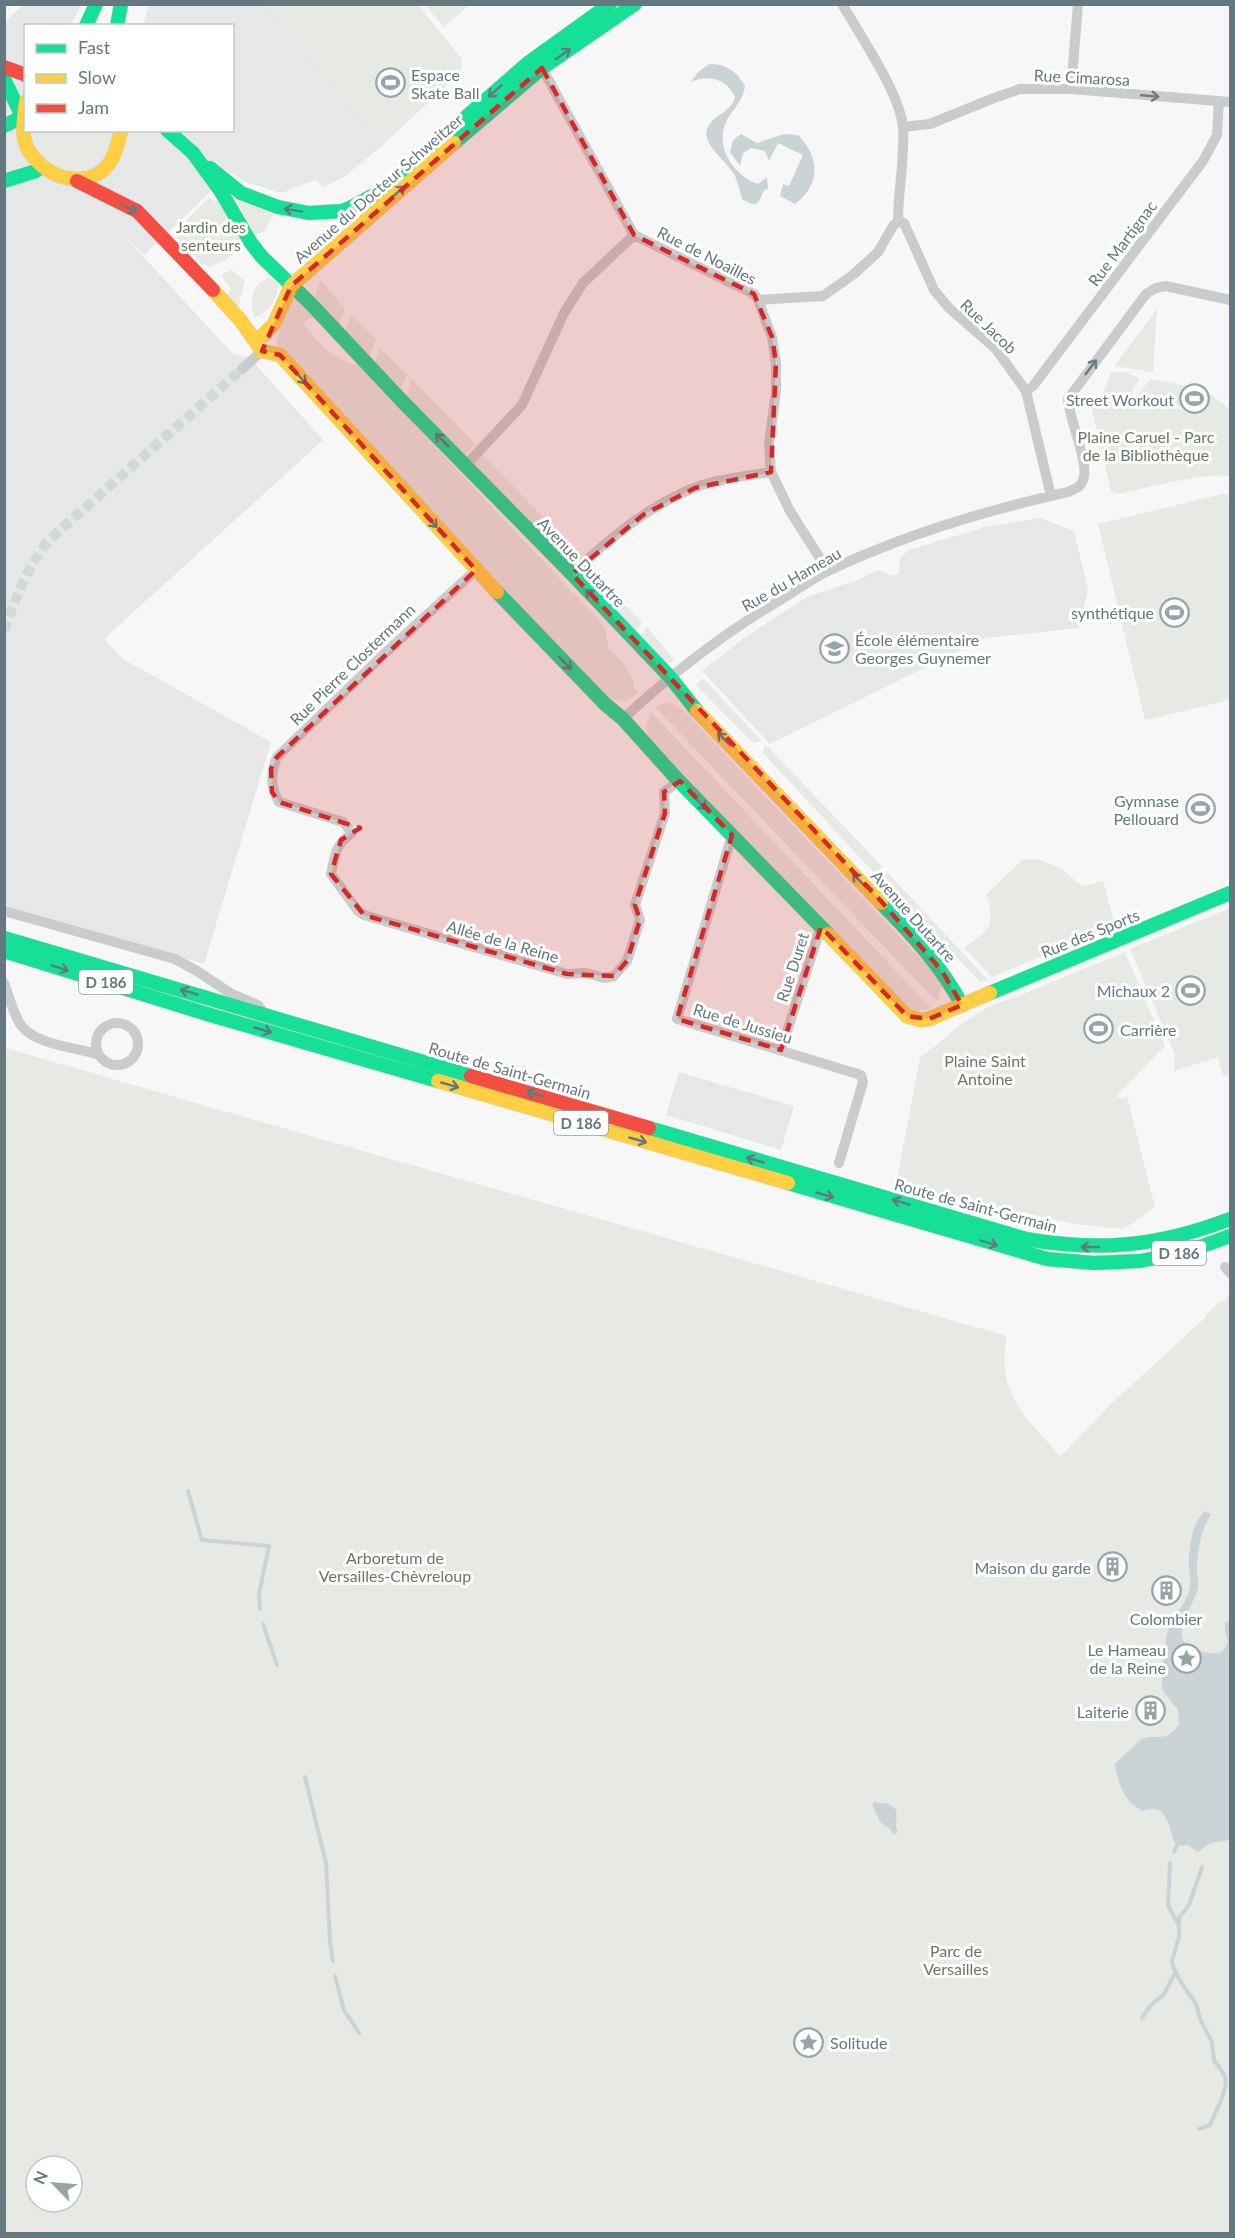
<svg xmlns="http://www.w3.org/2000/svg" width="1235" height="2238" viewBox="0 0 1235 2238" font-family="Lato,sans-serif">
	<rect width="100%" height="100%" fill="#f7f7f7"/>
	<!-- built -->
	<path fill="#e6e8e7" d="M23,5H81L71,25L26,26V130H232V26L143,25L149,5H265L383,145L344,177L324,187L315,180L284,192H277L246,182L223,168L227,176L144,255L125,237L233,354L249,357L323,440L104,639L123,659L271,742L204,964L5,909V22Z
		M1040,518L1074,531L1088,590L1079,628L985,638L770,744L702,671L744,638L807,597L858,580L878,570L893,576L899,573L900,558L909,550L985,527Z
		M679,1072L794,1106L781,1150L666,1115Z"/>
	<!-- green -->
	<path fill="#e6e9e4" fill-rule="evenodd" d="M265,5H418L462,59L461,72L383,145Z
		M425,5H469L444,27Z
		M28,130L114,131C113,168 63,184 39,157C32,149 31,140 28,130Z
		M208,198H212L215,202L220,199L247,243L226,260L210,267L202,264L174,234Z
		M237,200L274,214L265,230L255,236Z
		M231,269L245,281L238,307L227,297L231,289L221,276Z
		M269,278L278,283C279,299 269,312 255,317C248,302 253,282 269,278Z
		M321,280L345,309L338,328L313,301Z
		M296,295L316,315L303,323C319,344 333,359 359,366L598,619L606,632L608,647L623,663L634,681L633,686L639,692L625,701L608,699L277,348L276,341L293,296Z
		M1157,309L1153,372L1114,366Z
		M351,315L376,339L370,356L364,358L344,334Z
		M380,348L407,375L400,391L374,365Z
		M1111,372H1125L1139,378L1131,394H1103Z
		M412,379L475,444L464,457L406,398Z
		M1150,379C1180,385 1210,386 1230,411V476C1200,473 1149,488 1117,494L1111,491L1092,409L1096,399L1123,403L1137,400L1195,412L1196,410L1137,396Z
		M483,455L552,526L543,539L473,464Z
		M1227,493L1230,509V700L1145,720L1098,524Z
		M613,594L642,622L633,634L606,607Z
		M647,627L675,660L667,664L658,661L638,639Z
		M703,678L762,741L753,743L696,685Z
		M669,702L681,708L935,974L942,986L937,1002L655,707Z
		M650,711L931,1008L917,1011L905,1007L650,741L646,728Z
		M764,746H767L882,866L877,876L763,753Z
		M1031,859L1040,860L1060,868L1081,885L1086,886L1103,880L1115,926L992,977L964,948C989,929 997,927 986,895L1022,860Z
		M886,871L988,980L980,982L882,879Z
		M1230,908V1075L1223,1076L1218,1057L1174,1071L1175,1055L1130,949Z
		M1125,952L1165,1046L1116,1096L1121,1099L1127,1096L1155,1207L1124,1229L1074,1224L951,1196L948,1202L916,1189L896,1184L920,1058C949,1036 974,1008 1011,999Z
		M5,1048L1007,1336C995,1395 1026,1415 1060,1457L1112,1403L1206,1317V1314L1221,1301L1224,1303L1223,1301L1230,1294V2233H5ZM36,2166H72V2202H36Z"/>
	<!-- water -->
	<path fill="#cad4d6" d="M709,64C726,64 737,71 745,86C743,104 728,112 724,128C717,152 737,177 758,184L767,177L768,189L764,190C759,203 757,209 742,199C740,191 738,183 735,176C728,162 701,144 707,129C712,115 731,113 735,97C727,79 709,74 691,82L698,72Z
		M741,134L757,143L784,134L798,135C820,157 821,185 795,204L780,196L783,184L789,186L803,155L778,143L769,161L765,151L751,148L743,153L740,166L730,152L733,140Z
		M1204,1511L1211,1514C1200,1532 1197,1552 1197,1573C1197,1577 1199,1582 1198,1587C1196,1604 1166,1637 1193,1649C1201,1652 1211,1654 1220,1653C1235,1640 1223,1637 1225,1623L1230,1619V1840L1210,1843L1198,1852L1187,1845L1177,1846C1167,1829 1170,1801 1142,1811C1125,1802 1117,1783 1115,1764L1140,1740C1154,1732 1165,1745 1179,1724L1178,1710L1162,1690C1162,1674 1164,1638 1170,1624C1176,1612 1188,1601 1190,1587C1191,1581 1190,1575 1189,1569C1189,1547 1190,1529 1204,1511Z
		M875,1802C880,1804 885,1802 890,1805C903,1811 892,1823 898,1832L894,1835L890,1829L881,1823L872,1805Z"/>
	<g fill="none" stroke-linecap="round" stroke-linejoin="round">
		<!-- stream -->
		<path stroke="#cad4d6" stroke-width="4" d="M188,1491L202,1540L269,1546L259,1594L260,1609
			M263,1624L277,1665
			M305,1777L326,1863L330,1942L333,1961
			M1174,1852L1178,1842
			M1170,1863L1168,1905L1178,1924
			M335,1976L344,2010L359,2033
			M1142,2018L1151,2005L1164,1994L1176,1971
			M1199,2129L1210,2125L1222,2098L1226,2084L1225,2076L1214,2060L1212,2042L1200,2019L1196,2004L1180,1981L1173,1966L1172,1961L1179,1937V1918L1189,1905L1202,1867"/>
		<!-- street-tunnel -->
		<path stroke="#d2d7d9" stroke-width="10" stroke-dasharray="10 5" stroke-linecap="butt" d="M4,631C16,598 27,566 50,539L242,369"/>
		<defs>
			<path id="fast" d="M86,26L96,4
				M117,26L121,4
				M4,79L20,112
				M4,126L18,119
				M167,130L193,153L220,190L251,243L262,257L311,304L401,400L572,574L670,677L697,711
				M454,143L542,68L635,4
				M210,168L241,193L278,207L309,213L342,211L350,208L381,191L528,63L610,4
				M4,181L36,171
				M497,592L605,704L623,719L677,779L828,934
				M881,903C912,934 941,966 962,1005
				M4,938L471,1076
				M4,951L207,1014L438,1081
				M990,993L1230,893
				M649,1128L1026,1239C1101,1252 1159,1246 1230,1219
				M788,1183L1047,1259L1094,1263L1140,1261L1186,1252L1230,1236"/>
			<path id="slow" d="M26,101C24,118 20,136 29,151C47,181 95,193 113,157C117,149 119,138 121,130
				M213,290L241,321L262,351L280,355L497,592
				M257,341L274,324L291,286L454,143
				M697,711L881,903
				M828,934L907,1016L920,1020L929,1019L990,993
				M438,1081L788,1183"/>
			<path id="jam" d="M4,67L26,75
				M77,181L137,211L213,290
				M471,1076L649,1128"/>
		</defs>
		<!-- fast casing -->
		<use href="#fast" stroke="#d3d4d5" stroke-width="15"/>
		<!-- slow casing -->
		<use href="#slow" stroke="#d3d4d5" stroke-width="15"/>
		<!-- jam casing -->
		<use href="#jam" stroke="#d3d4d5" stroke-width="15"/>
		<!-- street -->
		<path stroke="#cacccc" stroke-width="10" d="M542,68L634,235
			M1071,89L1078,4
			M903,127L930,124L994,98L1020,89H1071L1230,102
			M898,221L904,223L934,290L949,308L996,349L1026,391L1051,496
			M634,235L754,294L758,300L823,296L854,274L878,252L893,226L898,221C898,190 905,159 903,128C901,95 860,35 842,4
			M758,300L772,337L776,363V390L769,445L771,472L790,511L828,571
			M242,369L262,351
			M1026,391L1033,386L1203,161L1217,135L1219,101
			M466,465L522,405L564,313L583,283L634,235
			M476,570L383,655L277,757C270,773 270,787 279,802L343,822L352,833C335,845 335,855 331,874L358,911L364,915L567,974L586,973L604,978L614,976L627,961L640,920L635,905L665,813L664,792L672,786L677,779
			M572,574C607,540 655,501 702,485C725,478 748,475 771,472
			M623,719C673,672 727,631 787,596C801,587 815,577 830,570C906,534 987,510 1068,492C1075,489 1081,487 1083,480C1090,465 1069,419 1068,399L1146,294L1156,288L1166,286L1230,300
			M732,835L677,1019L861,1075L863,1082L839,1163
			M4,911L175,959L197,971L230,993L258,1005L263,1012
			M4,983C9,997 13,1012 20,1024C34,1045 76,1047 99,1055
			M96 1044a21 21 0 1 1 42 0a21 21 0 1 1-42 0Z
			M781,1050L821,927
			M1225,1267L1230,1273"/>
		<!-- fast -->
		<use href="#fast" stroke="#16e098" stroke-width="14"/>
		<!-- slow -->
		<use href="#slow" stroke="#ffcf43" stroke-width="14"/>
		<!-- jam -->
		<use href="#jam" stroke="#f24e42" stroke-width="14"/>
	</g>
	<!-- one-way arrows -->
	<defs><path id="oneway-shaft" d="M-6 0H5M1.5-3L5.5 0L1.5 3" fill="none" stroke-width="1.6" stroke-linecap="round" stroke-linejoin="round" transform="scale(1.5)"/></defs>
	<g stroke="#647880">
		<use href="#oneway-shaft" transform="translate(563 54) rotate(-35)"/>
		<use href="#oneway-shaft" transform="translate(495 91) rotate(139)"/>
		<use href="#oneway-shaft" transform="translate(398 192) rotate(-41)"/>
		<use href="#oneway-shaft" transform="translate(129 208) rotate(28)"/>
		<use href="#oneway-shaft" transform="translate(293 210) rotate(-170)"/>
		<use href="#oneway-shaft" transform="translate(300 377) rotate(47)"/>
		<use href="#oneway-shaft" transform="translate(442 440) rotate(-135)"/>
		<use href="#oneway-shaft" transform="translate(431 521) rotate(48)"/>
		<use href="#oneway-shaft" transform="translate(592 596) rotate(-133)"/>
		<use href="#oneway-shaft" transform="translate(565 663) rotate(46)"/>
		<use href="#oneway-shaft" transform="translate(724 739) rotate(-134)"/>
		<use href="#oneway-shaft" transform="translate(700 803) rotate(46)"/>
		<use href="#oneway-shaft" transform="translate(859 880) rotate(-134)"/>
		<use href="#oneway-shaft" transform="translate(60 968) rotate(17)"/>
		<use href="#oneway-shaft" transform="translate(189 992) rotate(-164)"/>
		<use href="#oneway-shaft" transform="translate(263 1030) rotate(16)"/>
		<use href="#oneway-shaft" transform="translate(450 1085) rotate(16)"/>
		<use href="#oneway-shaft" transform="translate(535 1094) rotate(-164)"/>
		<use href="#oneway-shaft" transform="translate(638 1140) rotate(16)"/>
		<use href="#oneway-shaft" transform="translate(755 1160) rotate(-164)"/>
		<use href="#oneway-shaft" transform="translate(825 1195) rotate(16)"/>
		<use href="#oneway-shaft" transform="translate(901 1202) rotate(-163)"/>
		<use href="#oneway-shaft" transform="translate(989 1243) rotate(17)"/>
		<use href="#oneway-shaft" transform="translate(1090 1247) rotate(-180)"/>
	</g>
	<g stroke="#697c84">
		<use href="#oneway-shaft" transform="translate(1150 96) rotate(5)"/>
		<use href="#oneway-shaft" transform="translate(1091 367) rotate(-53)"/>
	</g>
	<!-- marked area -->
	<path fill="#d62828" fill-opacity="0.2" stroke="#d62828" stroke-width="4.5" stroke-dasharray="12 8" stroke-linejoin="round" d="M542,68L634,235L754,294L772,337L776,363L771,472L695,488L643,515L572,574L881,901L942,971L962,1005L929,1019L907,1016L821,927L781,1050L677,1019L732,835L680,781L664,792L665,813L635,905L640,920L627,961L614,976L567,974L364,915L331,874L341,840L360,828L279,802L272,792L271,769L277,757L476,570L280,355L262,351L291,286Z"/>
	<!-- icons -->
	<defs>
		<symbol id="stadium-ring" viewBox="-11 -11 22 22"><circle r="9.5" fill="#fff" stroke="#97a4aa" stroke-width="1.5"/><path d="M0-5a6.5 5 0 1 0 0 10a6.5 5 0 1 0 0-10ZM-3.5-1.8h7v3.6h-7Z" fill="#97a4aa"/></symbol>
		<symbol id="school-ring" viewBox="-11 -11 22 22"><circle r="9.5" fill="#fff" stroke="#97a4aa" stroke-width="1.5"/><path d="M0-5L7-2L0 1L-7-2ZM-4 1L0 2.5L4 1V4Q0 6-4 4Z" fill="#97a4aa"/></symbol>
		<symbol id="building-ring" viewBox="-11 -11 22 22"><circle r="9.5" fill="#fff" stroke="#97a4aa" stroke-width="1.5"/><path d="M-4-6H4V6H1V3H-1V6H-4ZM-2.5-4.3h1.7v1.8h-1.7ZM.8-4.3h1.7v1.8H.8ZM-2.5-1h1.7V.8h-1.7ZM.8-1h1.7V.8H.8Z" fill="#97a4aa"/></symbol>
		<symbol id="sight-ring" viewBox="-11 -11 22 22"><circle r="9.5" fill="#fff" stroke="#97a4aa" stroke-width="1.5"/><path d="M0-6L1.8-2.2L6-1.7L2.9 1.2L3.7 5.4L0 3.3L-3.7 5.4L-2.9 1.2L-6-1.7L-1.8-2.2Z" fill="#97a4aa"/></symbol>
	</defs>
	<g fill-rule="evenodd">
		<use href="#stadium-ring" x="374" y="66" width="33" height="33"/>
		<use href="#stadium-ring" x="1178" y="382" width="33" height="33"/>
		<use href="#stadium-ring" x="1158" y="596" width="33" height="33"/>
		<use href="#school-ring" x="818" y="632" width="33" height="33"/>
		<use href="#stadium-ring" x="1184" y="792" width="33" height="33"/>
		<use href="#stadium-ring" x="1174" y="974" width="33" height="33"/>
		<use href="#stadium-ring" x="1082" y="1012" width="33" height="33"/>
		<use href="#building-ring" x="1096" y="1550" width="33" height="33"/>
		<use href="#building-ring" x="1150" y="1574" width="33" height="33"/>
		<use href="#sight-ring" x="1170" y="1642" width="33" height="33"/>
		<use href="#building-ring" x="1134" y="1694" width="33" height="33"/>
		<use href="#sight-ring" x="792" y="2026" width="33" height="33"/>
	</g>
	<g text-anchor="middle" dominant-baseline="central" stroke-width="6" stroke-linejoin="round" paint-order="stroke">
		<!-- shield labels -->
		<g fill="#fff" stroke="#92a0a6" stroke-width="1.5">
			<rect x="79" y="970" width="54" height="24" rx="4.5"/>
			<rect x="554" y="1111" width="54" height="24" rx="4.5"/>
			<rect x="1152" y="1241" width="54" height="24" rx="4.5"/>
		</g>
		<g font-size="15" font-weight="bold" fill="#647880">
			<text x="106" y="982">D 186</text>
			<text x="581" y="1123">D 186</text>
			<text x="1179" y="1253">D 186</text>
		</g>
		<!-- poi labels -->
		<g font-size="16" fill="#647880" stroke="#fff" text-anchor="end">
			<text x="411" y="74" text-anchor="start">Espace<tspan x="411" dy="18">Skate Ball</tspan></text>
			<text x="1174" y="399">Street Workout</text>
			<text x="1154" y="612">synthétique</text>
			<text x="855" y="639" text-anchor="start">École élémentaire<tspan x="855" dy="18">Georges Guynemer</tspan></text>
			<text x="1179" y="800">Gymnase<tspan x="1179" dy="18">Pellouard</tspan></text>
			<text x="1170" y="990">Michaux 2</text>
			<text x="1120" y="1029" text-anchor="start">Carrière</text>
			<text x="1091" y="1567">Maison du garde</text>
			<text x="1166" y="1618" text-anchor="middle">Colombier</text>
			<text x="1166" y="1649">Le Hameau<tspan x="1166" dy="18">de la Reine</tspan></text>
			<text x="1129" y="1711">Laiterie</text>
			<text x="830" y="2042" text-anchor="start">Solitude</text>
		</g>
		<!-- street labels -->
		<g font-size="16" fill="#647880" stroke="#fff">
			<text transform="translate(1082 77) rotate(3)">Rue Cimarosa</text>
			<text transform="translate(378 188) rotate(-41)">Avenue du Docteur Schweitzer</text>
			<text transform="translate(1122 243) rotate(-53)">Rue Martignac</text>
			<text transform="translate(707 255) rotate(27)">Rue de Noailles</text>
			<text transform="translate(989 326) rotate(44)">Rue Jacob</text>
			<text transform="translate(582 562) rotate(46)">Avenue Dutartre</text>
			<text transform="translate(791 579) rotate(-30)">Rue du Hameau</text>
			<text transform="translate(352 664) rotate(-44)">Rue Pierre Clostermann</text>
			<text transform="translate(914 916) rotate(48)">Avenue Dutartre</text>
			<text transform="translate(1090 933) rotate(-22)">Rue des Sports</text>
			<text transform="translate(503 941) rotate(16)">Allée de la Reine</text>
			<text transform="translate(792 967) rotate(-72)">Rue Duret</text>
			<text transform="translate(743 1023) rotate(17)">Rue de Jussieu</text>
			<text transform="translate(510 1070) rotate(16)">Route de Saint-Germain</text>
			<text transform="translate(976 1205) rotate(15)">Route de Saint-Germain</text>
		</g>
		<!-- park labels -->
		<g font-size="16" fill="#6a7863" stroke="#fff">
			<text x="211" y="226">Jardin des<tspan x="211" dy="18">senteurs</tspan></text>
			<text x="1146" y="436">Plaine Caruel - Parc<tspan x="1146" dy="18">de la Bibliothèque</tspan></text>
			<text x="985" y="1060">Plaine Saint<tspan x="985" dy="18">Antoine</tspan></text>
			<text x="395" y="1557">Arboretum de<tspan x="395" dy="18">Versailles-Chèvreloup</tspan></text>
			<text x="956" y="1950">Parc de<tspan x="956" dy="18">Versailles</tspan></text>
		</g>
	</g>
	<!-- border -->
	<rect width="1235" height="2238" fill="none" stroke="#647880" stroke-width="12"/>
	<!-- legend -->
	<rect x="24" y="24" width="210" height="108" fill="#ffffff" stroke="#c1c9cc" stroke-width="1.5"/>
	<rect x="36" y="44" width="30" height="9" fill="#16e098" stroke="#c1c9cc" stroke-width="1.5"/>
	<text x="78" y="54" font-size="18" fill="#647880">Fast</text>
	<rect x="36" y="74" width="30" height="9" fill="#ffcf43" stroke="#c1c9cc" stroke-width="1.5"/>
	<text x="78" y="84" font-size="18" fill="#647880">Slow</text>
	<rect x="36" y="104" width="30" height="9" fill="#f24e42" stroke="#c1c9cc" stroke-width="1.5"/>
	<text x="78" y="114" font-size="18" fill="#647880">Jam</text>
	<!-- north arrow -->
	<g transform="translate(54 2184) rotate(295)"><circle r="28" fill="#ffffff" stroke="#c1c9cc" stroke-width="1.5"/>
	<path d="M0-4.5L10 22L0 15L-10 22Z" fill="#97a4aa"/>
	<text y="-9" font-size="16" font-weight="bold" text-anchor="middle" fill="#647880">N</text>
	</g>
</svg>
